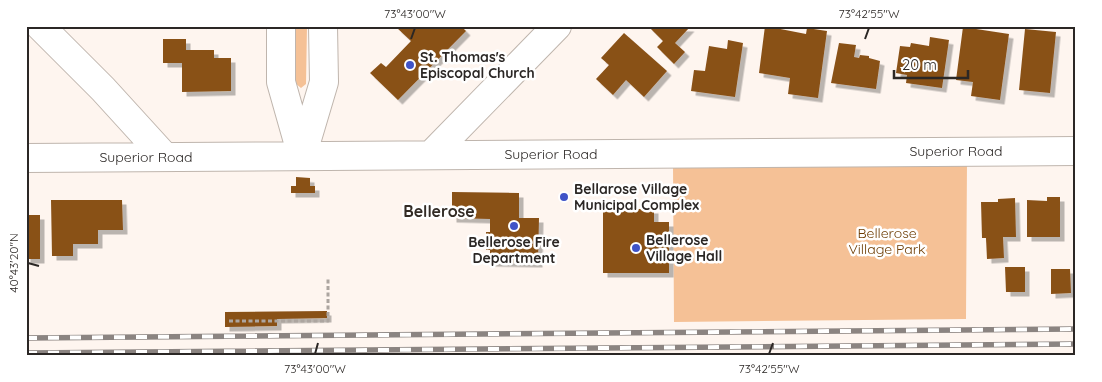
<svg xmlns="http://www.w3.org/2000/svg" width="1102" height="382" viewBox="0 0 1102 382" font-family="Quicksand,sans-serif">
	<defs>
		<filter id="shadow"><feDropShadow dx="4.5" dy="4.5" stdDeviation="0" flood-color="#0004"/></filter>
	</defs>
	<rect width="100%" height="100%" fill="#fef5ef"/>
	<!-- green -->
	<path fill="#f5c196" d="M295,26H307L306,84L301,88L295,83Z
		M967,161L966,319L674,322L673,165Z"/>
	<!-- building -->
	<path fill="#895119" filter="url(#shadow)" d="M399,26H461L466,31L398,100L370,73L381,63L386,67L411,41L397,28Z
		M648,26L690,27L675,43L685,52L674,64L657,47L663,41Z
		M765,26L806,34L807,28L827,31L818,98L788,94L790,78L759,73Z
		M963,27L1009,34L1000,100L971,96L973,82L956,80Z
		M1025,29L1056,32L1050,93L1019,90Z
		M624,33L667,71L644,97L626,80L613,95L596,79L609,65L601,58Z
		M930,37L949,40L942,88L906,83L907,75L896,73L900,46L910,47L911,43L929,46Z
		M163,39H186V50H214V58H231V91L182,92V63H163Z
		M728,40L743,43L735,97L691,91L694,70L705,71L709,46L727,49Z
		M839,43L856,45L854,57L859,58L860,55L869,56V58L880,61L876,89L831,83Z
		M296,177L310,178V186H315V193H291V186H296Z
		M452,192L519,193V218H539L538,263L490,262V250H486V232H490V219L452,218Z
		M1047,197H1060V237H1027V200L1047,201Z
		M1015,198L1016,237H1003L1004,258L987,259L986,238H982L981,202H998V199Z
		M51,200H122L123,230H98V244H73V256H52Z
		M603,209H654V222H669V273H603Z
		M26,215H40V259H26Z
		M1005,267H1025V292H1006Z
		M1051,269H1070L1071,293L1051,294Z
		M327,311V318L277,319V326L225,327V312Z"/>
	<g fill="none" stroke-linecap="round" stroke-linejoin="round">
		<defs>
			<path id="minor" d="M40,26L103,89L165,157
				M281,26V82L302,156L324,82L323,26
				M431,155L557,26
				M26,158L1076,151"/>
		</defs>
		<!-- minor casing -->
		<use href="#minor" stroke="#bfb5ad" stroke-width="30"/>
		<!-- path -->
		<path stroke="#aca5a0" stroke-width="3" stroke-dasharray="4 2.5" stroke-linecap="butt" d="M229,321H328V277"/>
		<!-- minor -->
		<use href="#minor" stroke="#fff" stroke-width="28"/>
		<defs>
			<path id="rail" d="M26,338L1076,329
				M26,353L1076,344"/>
		</defs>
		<!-- rail casing -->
		<use href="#rail" stroke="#8b8481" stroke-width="5.5"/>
		<!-- rail -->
		<use href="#rail" stroke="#fff" stroke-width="4" stroke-dasharray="11" stroke-linecap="butt"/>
	</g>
	<!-- ticks -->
	<path fill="none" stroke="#2b2725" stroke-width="2" d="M411,39L415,28M865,39L869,28M28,263L39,266M315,354L318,343M769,354L773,343"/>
	<!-- markers -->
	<g fill="#3f53c7" stroke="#fff" stroke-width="2">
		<circle cx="410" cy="65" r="5"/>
		<circle cx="564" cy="197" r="5"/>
		<circle cx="514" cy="226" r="5"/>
		<circle cx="636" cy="248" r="5"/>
	</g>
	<g text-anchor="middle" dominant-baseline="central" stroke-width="5" stroke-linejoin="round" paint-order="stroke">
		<!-- poi labels -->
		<g font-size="14" font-weight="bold" fill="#2b2725" stroke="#fff" text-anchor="start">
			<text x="420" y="57">St. Thomas's<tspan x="420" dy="16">Episcopal Church</tspan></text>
			<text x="574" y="189">Bellarose Village<tspan x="574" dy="16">Municipal Complex</tspan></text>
			<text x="646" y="240">Bellerose<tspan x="646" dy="16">Village Hall</tspan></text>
			<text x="514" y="242" text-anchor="middle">Bellerose Fire<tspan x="514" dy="16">Department</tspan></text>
		</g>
		<!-- street labels -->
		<g font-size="14" fill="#2b2725" stroke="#fff">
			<text x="956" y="151">Superior Road</text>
			<text x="551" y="154">Superior Road</text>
			<text x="146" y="157">Superior Road</text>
		</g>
		<!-- park labels -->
		<g font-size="14" fill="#6c3b01" stroke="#fff">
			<text x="887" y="233">Bellerose<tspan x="887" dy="16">Village Park</tspan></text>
		</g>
		<!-- quarter labels -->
		<g font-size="16" font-weight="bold" fill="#332c26" stroke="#fff">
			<text x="439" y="211">Bellerose</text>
		</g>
	</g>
	<!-- border -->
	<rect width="1102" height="382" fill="none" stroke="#ffffff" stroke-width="55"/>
	<!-- scale -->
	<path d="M894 70v8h74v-8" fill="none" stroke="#2b2725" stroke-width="2.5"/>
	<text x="902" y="70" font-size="15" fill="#2b2725" stroke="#ffffff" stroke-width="4" paint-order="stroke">20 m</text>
	<rect x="28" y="28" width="1046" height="326" fill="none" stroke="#2b2725" stroke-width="2"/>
	<g font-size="12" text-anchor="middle" fill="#2b2725">
		<text x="415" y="18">73°43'00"W</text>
		<text x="869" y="18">73°42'55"W</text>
		<text transform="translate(14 263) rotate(-90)" y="4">40°43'20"N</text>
		<text x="315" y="373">73°43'00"W</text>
		<text x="769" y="373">73°42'55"W</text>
	</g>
</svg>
